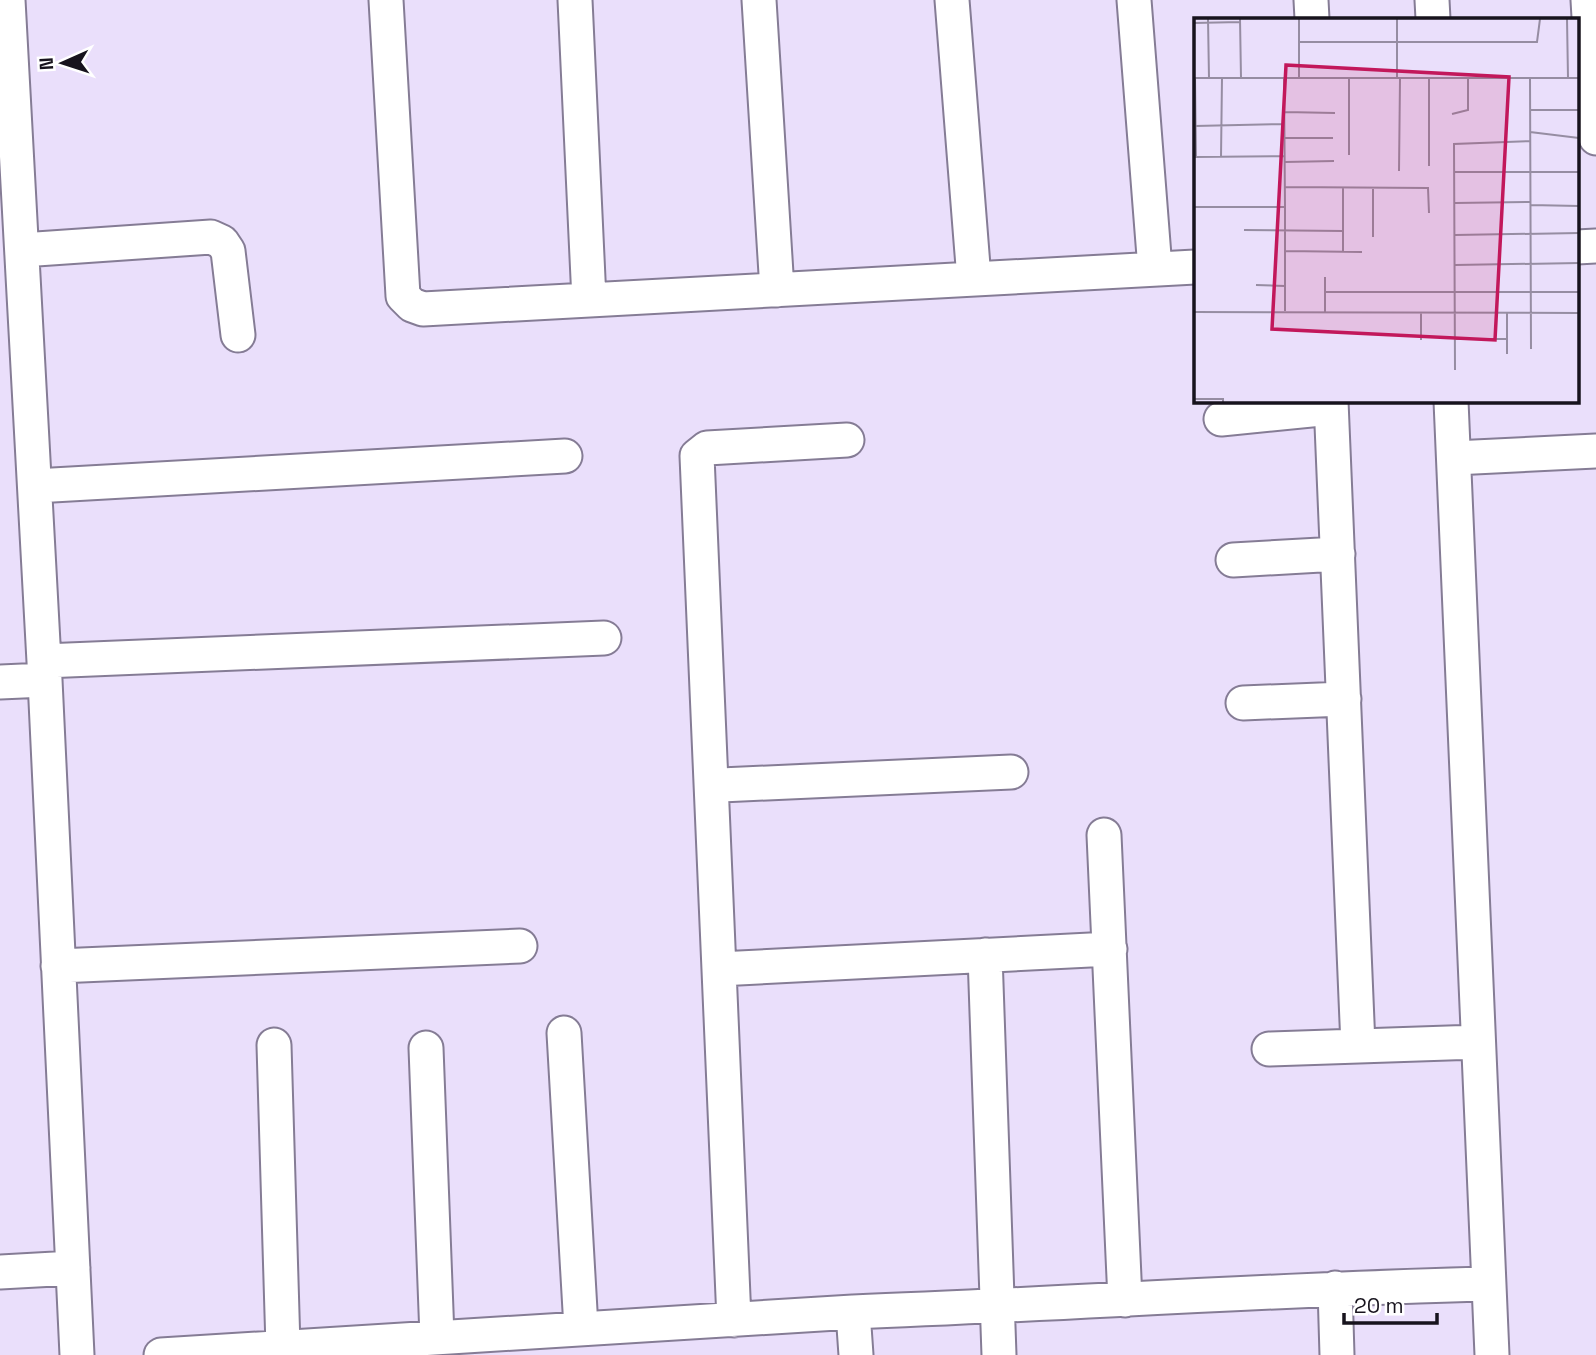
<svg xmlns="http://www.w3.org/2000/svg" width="1596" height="1355" viewBox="0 0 1596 1355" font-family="'Space Grotesk',sans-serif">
	<rect width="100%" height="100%" fill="#eadffb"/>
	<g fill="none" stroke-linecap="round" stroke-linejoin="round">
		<defs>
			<path id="street" d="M8,0L45,680L77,1355
				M386,0L403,296L412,305L423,309L1195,267
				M575,0L589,300
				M759,0L777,290
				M952,0L974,279
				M1134,0L1155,269
				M1311,0L1312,19
				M1432,0L1433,19
				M1588,0L1596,138
				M1577,247L1596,246
				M22,250L211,237L222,242L228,251L238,335
				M1331,401L1358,1046
				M1451,401L1492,1355
				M1221,419L1331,408
				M1454,458L1596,451
				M35,486L565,456
				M1233,560L1338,554
				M44,661L604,638
				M0,682L45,680
				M1243,703L1344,699
				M721,785L1011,772
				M1104,835L1125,1300
				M985,955L999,1355
				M58,966L520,946
				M719,969L1110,949
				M564,1033L581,1328
				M274,1045L283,1347
				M426,1048L437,1337
				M1269,1049L1478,1042
				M0,1272L73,1268
				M1335,1288L1337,1355
				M853,1312C1065,1304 1276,1289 1488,1284
				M734,1320L697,456L707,448L847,440
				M161,1355L853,1312L856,1355"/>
		</defs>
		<!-- street casing -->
		<use href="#street" stroke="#857c95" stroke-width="37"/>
		<!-- street -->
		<use href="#street" stroke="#fff" stroke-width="33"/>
	</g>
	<!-- overview -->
	<g transform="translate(1194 18)">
		<rect width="385" height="385" fill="#eadffb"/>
		<path fill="none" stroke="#968da2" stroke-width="2" d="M14,1L15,60M46,1L47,60H385M105,1V60M373,1L374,60M0,5L46,4M105,24H343L346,1M0,60H47M1,60L2,139L91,138M336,60L337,331M203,61V1M235,61V148M336,92H385M91,94L141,95M258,96L274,92V61M1,108L91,106M336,114L385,120M91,120H139M155,137V60M27,139L28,60M91,144L140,143M205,153L206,61M261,154H385M91,169L234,170L235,195M261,185L336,184M336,187L385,188M0,189H91L90,60M50,212L149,213M261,217L385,215M179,219V171M91,233L168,234M149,234V169M261,247L385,245M62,267L91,268M131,274H385M91,293V189M0,294L385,295M131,294V259M261,321H313M227,322V295M313,336V295M261,352L260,126L336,123M0,381H29V384"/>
		<path fill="#c2185b" fill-opacity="0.15" stroke="#c2185b" stroke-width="3.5" d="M92,47L315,59L301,322L78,311Z"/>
		<rect width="385" height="385" fill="none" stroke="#17131d" stroke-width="3.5"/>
	</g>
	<!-- north arrow -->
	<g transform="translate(63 63) rotate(267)" stroke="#ffffff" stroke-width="5" paint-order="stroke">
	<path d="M0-5L12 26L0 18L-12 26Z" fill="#17131d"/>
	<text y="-10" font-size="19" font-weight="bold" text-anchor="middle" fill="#17131d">N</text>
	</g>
	<!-- scale -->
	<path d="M1344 1313v10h93v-10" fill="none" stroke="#17131d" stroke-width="3.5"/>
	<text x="1354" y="1313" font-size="21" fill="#17131d" stroke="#ffffff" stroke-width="5" paint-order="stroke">20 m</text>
</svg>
